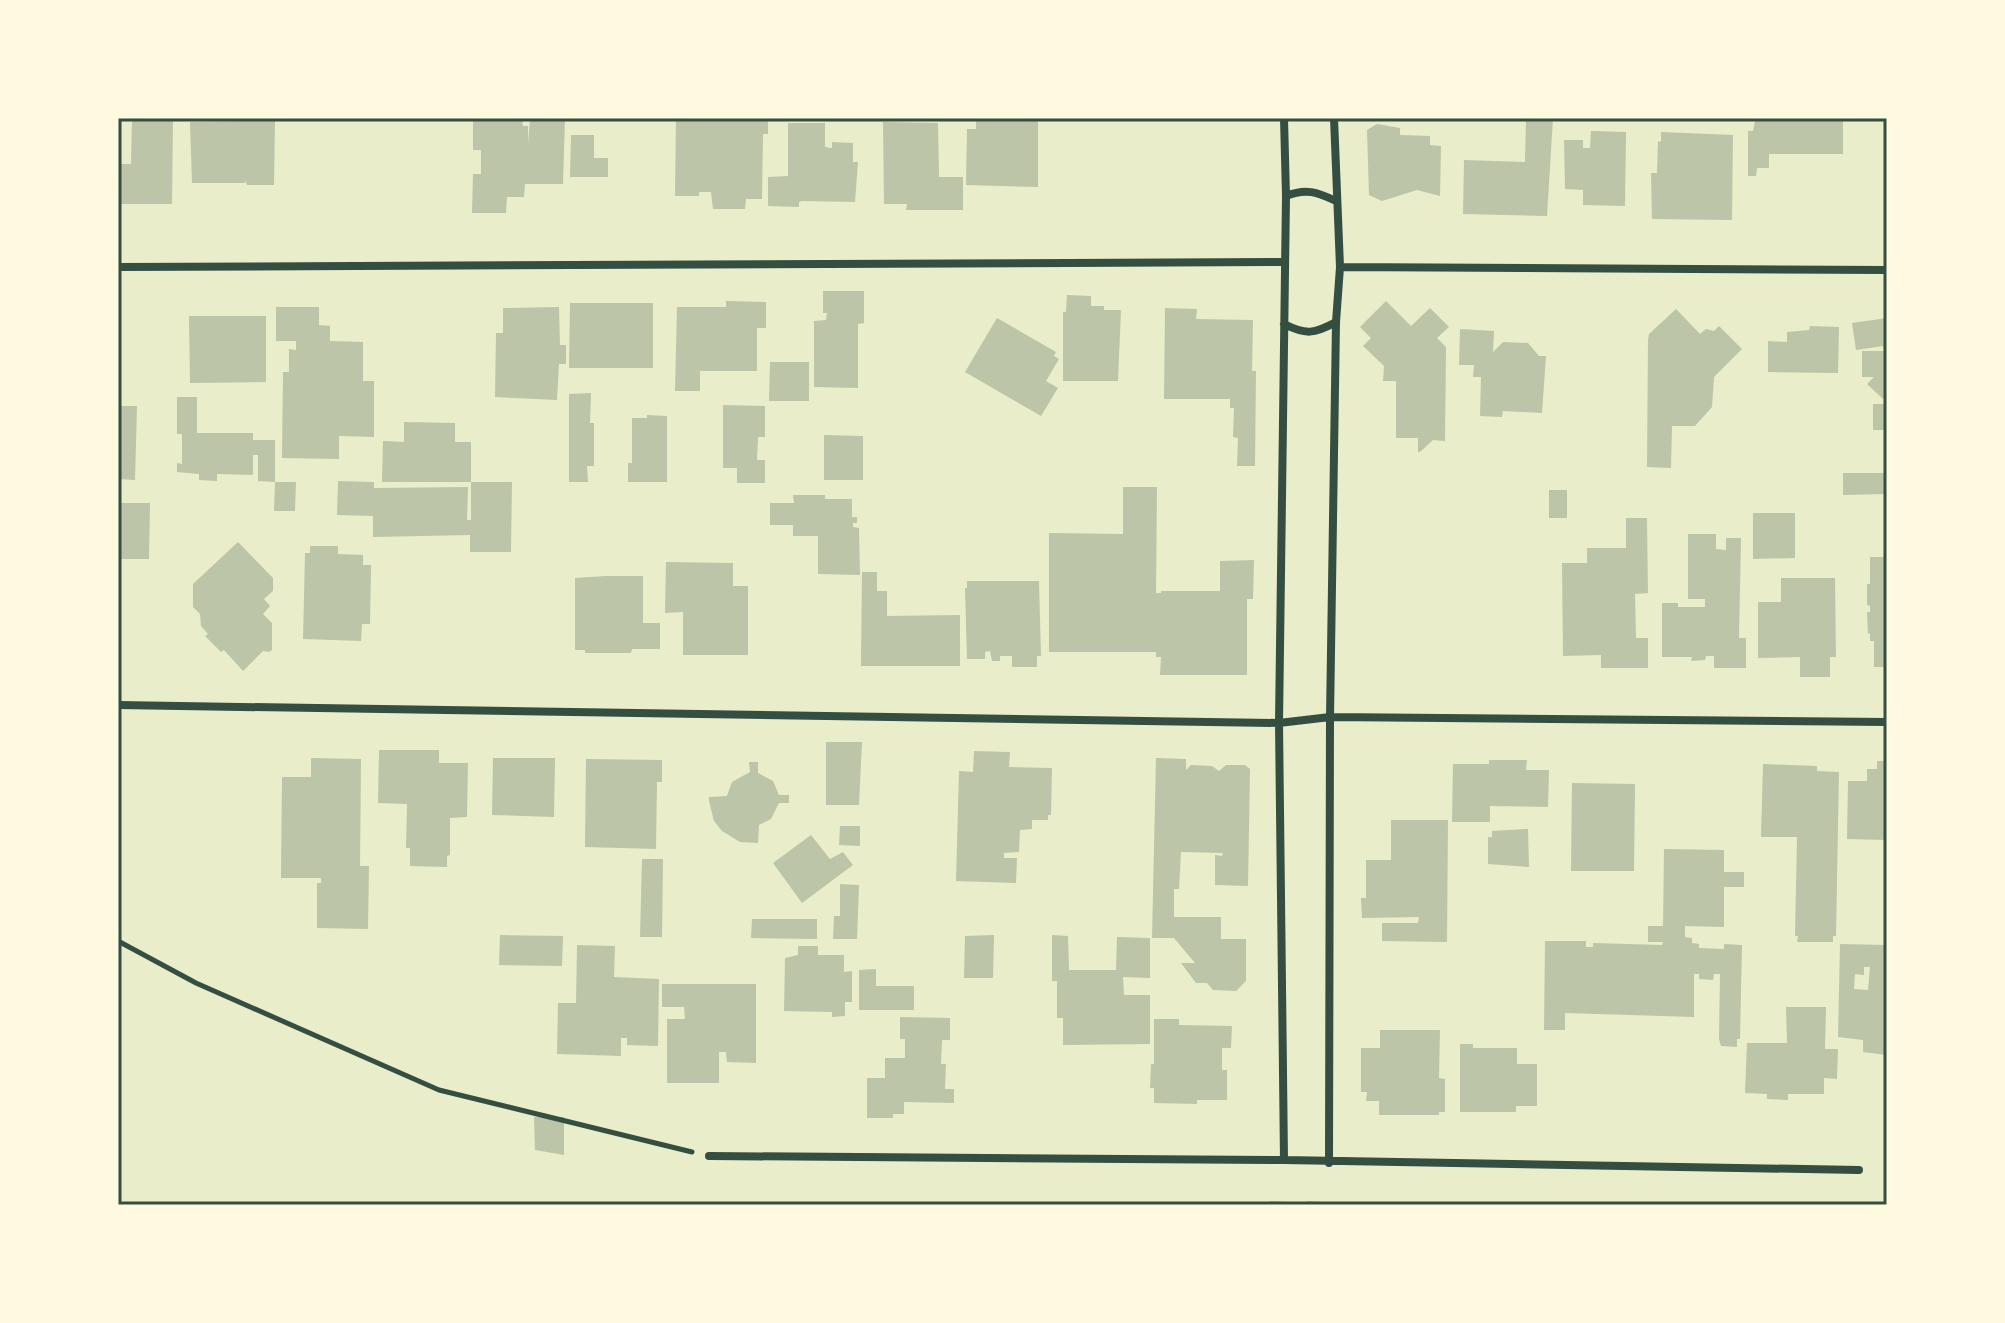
<svg xmlns="http://www.w3.org/2000/svg" width="2005" height="1323" viewBox="0 0 2005 1323" font-family="Literata,serif">
	<rect width="100%" height="100%" fill="#e9edc9"/>
	<!-- building -->
	<path fill="#bcc5a7" fill-rule="evenodd" d="M132,118H173L172,204H118V164H131Z
		M244,118H275L274,185H247L245,180V183H192L190,122L244,121Z
		M473,118H522L523,126H528V144L530,118H565L563,184H525L524,197H507L506,213H472L473,174H481V150H473Z
		M676,118H768V134H763L762,199H746L745,209H713L711,192H699V196H675Z
		M976,118H1038V187L966,185L967,129H976Z
		M1526,118H1553L1547,216L1463,214L1464,160L1525,162Z
		M1767,118H1843V154H1769V168H1757L1756,176H1748V131H1753L1755,121H1767Z
		M883,122L938,123L939,177H963V210H906L907,204H884Z
		M788,123H825V147L832,148V142L853,143V162H858L855,202L802,201L799,202V207L768,206V177L788,176Z
		M1377,124L1400,128V135L1430,136V145L1441,146L1440,196L1417,190L1382,201L1369,195L1367,130Z
		M1591,131L1626,132L1625,206L1583,205V190L1565,189L1564,140H1583V148H1590Z
		M1661,132L1733,135L1732,220L1652,219L1651,173H1657L1658,141L1661,142Z
		M571,135H594V158H608V177H570Z
		M823,291H864V323L858,324V388L814,387V321L826,320L827,313H823Z
		M1067,295L1091,296V306H1104V310H1121L1118,381H1063V312H1066Z
		M726,301L766,302V328H757V371H700V391H675L677,307H726Z
		M1386,301L1411,326L1430,308L1449,327L1437,338L1446,347L1445,441L1433,440L1420,452H1418V438H1396V381H1383L1384,366L1363,346L1371,338L1360,327Z
		M570,303H653V368H569Z
		M276,307H319V325L330,326V341L363,342V381H374V437L339,436V459L282,458L283,372H289V349L296,350V341H276Z
		M559,307L560,345H566V364H559L557,400L495,397L496,333H503V308Z
		M1165,308L1197,309L1196,319L1253,320L1252,371H1256L1255,466H1237L1238,438L1233,437L1234,408H1230V399H1164Z
		M1676,309L1700,334L1706,329L1714,331L1719,326L1742,349L1714,377L1712,407L1695,426H1672L1671,468L1647,467L1648,340L1649,334Z
		M189,316H266V382L190,383Z
		M997,318L1056,352L1054,356L1059,359L1046,381L1058,388L1041,416L965,372Z
		M1887,318V394L1883,399L1867,384L1874,377H1862V351H1884L1883,346L1856,350L1852,323Z
		M1810,326L1839,327L1838,373L1768,372V341L1787,342V332L1809,330Z
		M1460,329L1494,331L1493,352L1503,342L1528,343L1539,356H1546L1542,413L1503,411L1502,417L1480,416L1481,377H1473L1474,365H1459Z
		M770,362H809V401H769Z
		M591,393L590,423H594V466H587L588,482H569V394Z
		M177,397H197V433H253V440H275V482L258,481V455H253V475L217,474V481L199,480V474L177,472V463L182,464V434H177Z
		M1873,404H1887V430H1873Z
		M723,405L765,406V437H758L757,460H765V483H737V468H723Z
		M118,406H137L135,480L118,479Z
		M647,415L667,416V482H628V463H632V418H647Z
		M404,422L455,423V442H471V482H382L383,441L404,442Z
		M824,435L863,436V480H824Z
		M1843,473H1887V494L1843,495Z
		M338,481L374,482V488L468,487L467,520H471V482H512L511,552H470V535L373,537V516L337,515Z
		M275,482H296L295,511H274Z
		M1123,487H1157L1156,593H1161V591H1220V561L1254,560L1253,599H1247V675H1160L1161,657H1156V652H1049V533L1123,534Z
		M1549,490H1567V518H1549Z
		M793,495H825V499H852V517H857V523H853V527L859,528L860,575L818,574V536H793V525H770V503H794Z
		M118,503H150L149,559H118Z
		M1753,513H1795V558L1753,559Z
		M1626,518H1647L1648,593L1635,594L1636,638H1648V668H1601V655L1563,656L1562,563H1587V548H1626Z
		M1688,534H1716V549L1726,550V538H1741L1739,638H1746V668H1714V656H1706L1705,660L1691,661L1692,657H1662V603H1678V607H1705V599H1688Z
		M238,542L273,578V591L264,599L270,606L263,614L272,623V650L269,652L263,651L243,671L224,650L221,652L205,636L208,634L201,626L200,614L193,607V584Z
		M310,546H338V554L363,555V565H371L370,624H362L361,641L303,639L305,553H310Z
		M1870,557H1887V667H1874V641H1870V633L1868,634L1867,612H1870V606L1867,605V584H1870Z
		M666,562L733,563V586H748V655H683V612L665,613Z
		M862,572H877V591H887V616L960,615V666H861Z
		M605,576H643V623H660V649H632L631,653H585V650H575V578Z
		M1781,578H1835L1836,657H1830V677H1800V657L1758,658V602H1781Z
		M967,581H1039L1041,656H1037V667H1012V656H1000V661H992L990,651L985,652V659H967L965,588H967Z
		M826,742H862L859,805H826Z
		M379,750H439V763H468L467,817L450,818V855L447,856V867L410,866V848H406L407,804L378,803Z
		M974,751L1010,752L1009,767L1052,768L1051,815H1048V820H1032V829L1020,830L1019,852L1004,853V858H1017L1016,883L956,881L959,771L973,772Z
		M311,758L361,759L360,866H369L368,929L317,928V883H321V878H281L282,777H311Z
		M493,758H555L554,817L492,815Z
		M1156,758L1186,759V770L1191,765L1212,766L1219,771L1226,765H1245L1250,769L1248,886L1215,885V855L1222,856L1223,853L1181,852L1179,889H1174V917H1221V939H1246V981L1236,991L1213,990L1207,983H1196L1181,963H1195L1174,938H1152Z
		M586,759L662,760V782H657L656,849L585,847Z
		M1489,760H1527L1526,770H1549L1548,807L1490,806V822H1452L1453,764H1489Z
		M1877,761H1887V840L1847,839L1848,781H1867V769H1877Z
		M749,762H758V773L773,781L779,795H789V803H779L771,819L759,825L758,843L740,842L722,831L714,821L709,801V797L727,796L732,782L750,772Z
		M1763,764L1817,766V771L1839,772L1836,936H1833V942H1797L1798,936H1795L1797,837H1761Z
		M1572,783L1635,784L1634,871H1571Z
		M1391,820H1448L1447,942L1382,941V923H1418L1419,917L1362,918L1361,898H1366V860H1391Z
		M840,826H860V846L839,845Z
		M1528,829L1529,867L1488,864V837H1492V831Z
		M811,835L830,859L843,852L853,865L802,903L773,863Z
		M1664,849L1724,850V872H1744V887H1724V927L1685,926V937L1692,938V943L1699,944V948L1724,949V944L1742,945L1740,1039H1737V1047L1721,1046L1719,1039L1720,974H1714L1713,980L1699,979V974H1694V1017L1565,1013V1030H1544L1545,941H1586V947H1593V943L1662,945L1663,942H1648V926H1663Z
		M642,859H663L662,937H640Z
		M840,884L859,885L857,939H833L834,916H840Z
		M752,919H817V939L751,938Z
		M500,935L563,936L562,966L499,965Z
		M994,935L993,978H964L965,936Z
		M1052,935L1068,936L1069,970H1116L1117,937L1150,938V978L1123,977L1124,995H1150V1044L1063,1045V1018H1057V981H1052Z
		M1840,944L1887,945V1055L1863,1052V1040L1838,1037ZM1864,967H1870L1868,990L1854,989L1855,974L1864,975Z
		M577,945L615,946L614,977L659,979L658,1046L627,1045V1038H621V1056L557,1054L558,1003H576Z
		M798,946H818V955H844V972L852,971V1002H845V1016L832,1017V1012L784,1011L785,958L798,955Z
		M876,969V986H914V1010H859V970Z
		M662,984H756V1063L727,1062L726,1052H719V1083H667V1019H685L684,1007H662Z
		M1786,1007H1826L1825,1049H1838L1837,1079L1824,1078V1094H1788V1100L1767,1099V1094L1745,1093L1747,1043H1787Z
		M900,1017L950,1018V1040H942L941,1064H946L945,1089H954V1103L904,1102V1114H893V1118H867V1078H885V1058H905V1039H900Z
		M1154,1019H1179V1025L1232,1026L1231,1048H1222V1070H1227V1100H1197V1104L1154,1103V1088H1150L1151,1064H1154Z
		M1380,1030H1440L1439,1078L1445,1079V1112H1439V1115H1379V1101H1366L1367,1092H1361V1048H1380Z
		M1460,1044H1473V1048H1517V1064H1537V1106H1516V1112H1460Z
		M534,1117H564V1155L535,1150Z
		M1270,1201L1306,1203V1205H1270Z
		M1307,1201L1338,1203L1337,1205H1306Z"/>
	<g fill="none" stroke-linecap="round" stroke-linejoin="round">
		<!-- path -->
		<path stroke="#344e41" stroke-width="5" d="M118,941L196,983L439,1090L692,1152"/>
		<!-- minor -->
		<path stroke="#344e41" stroke-width="8" d="M1286,196C1306,188 1317,192 1336,201
			M118,267L1284,262
			M1340,267L1887,270
			M1284,324C1306,335 1314,334 1336,322
			M118,705L1279,723L1330,717L1887,722
			M709,1156L1284,1160L1859,1170
			M1284,1160L1279,723L1286,196L1284,118
			M1329,1163L1330,717L1336,322L1340,267L1334,118"/>
	</g>
	<!-- border -->
	<rect width="2005" height="1323" fill="none" stroke="#fefae0" stroke-width="240"/>
	<rect x="120" y="120" width="1765" height="1083" fill="none" stroke="#344e41" stroke-width="3"/>
</svg>
